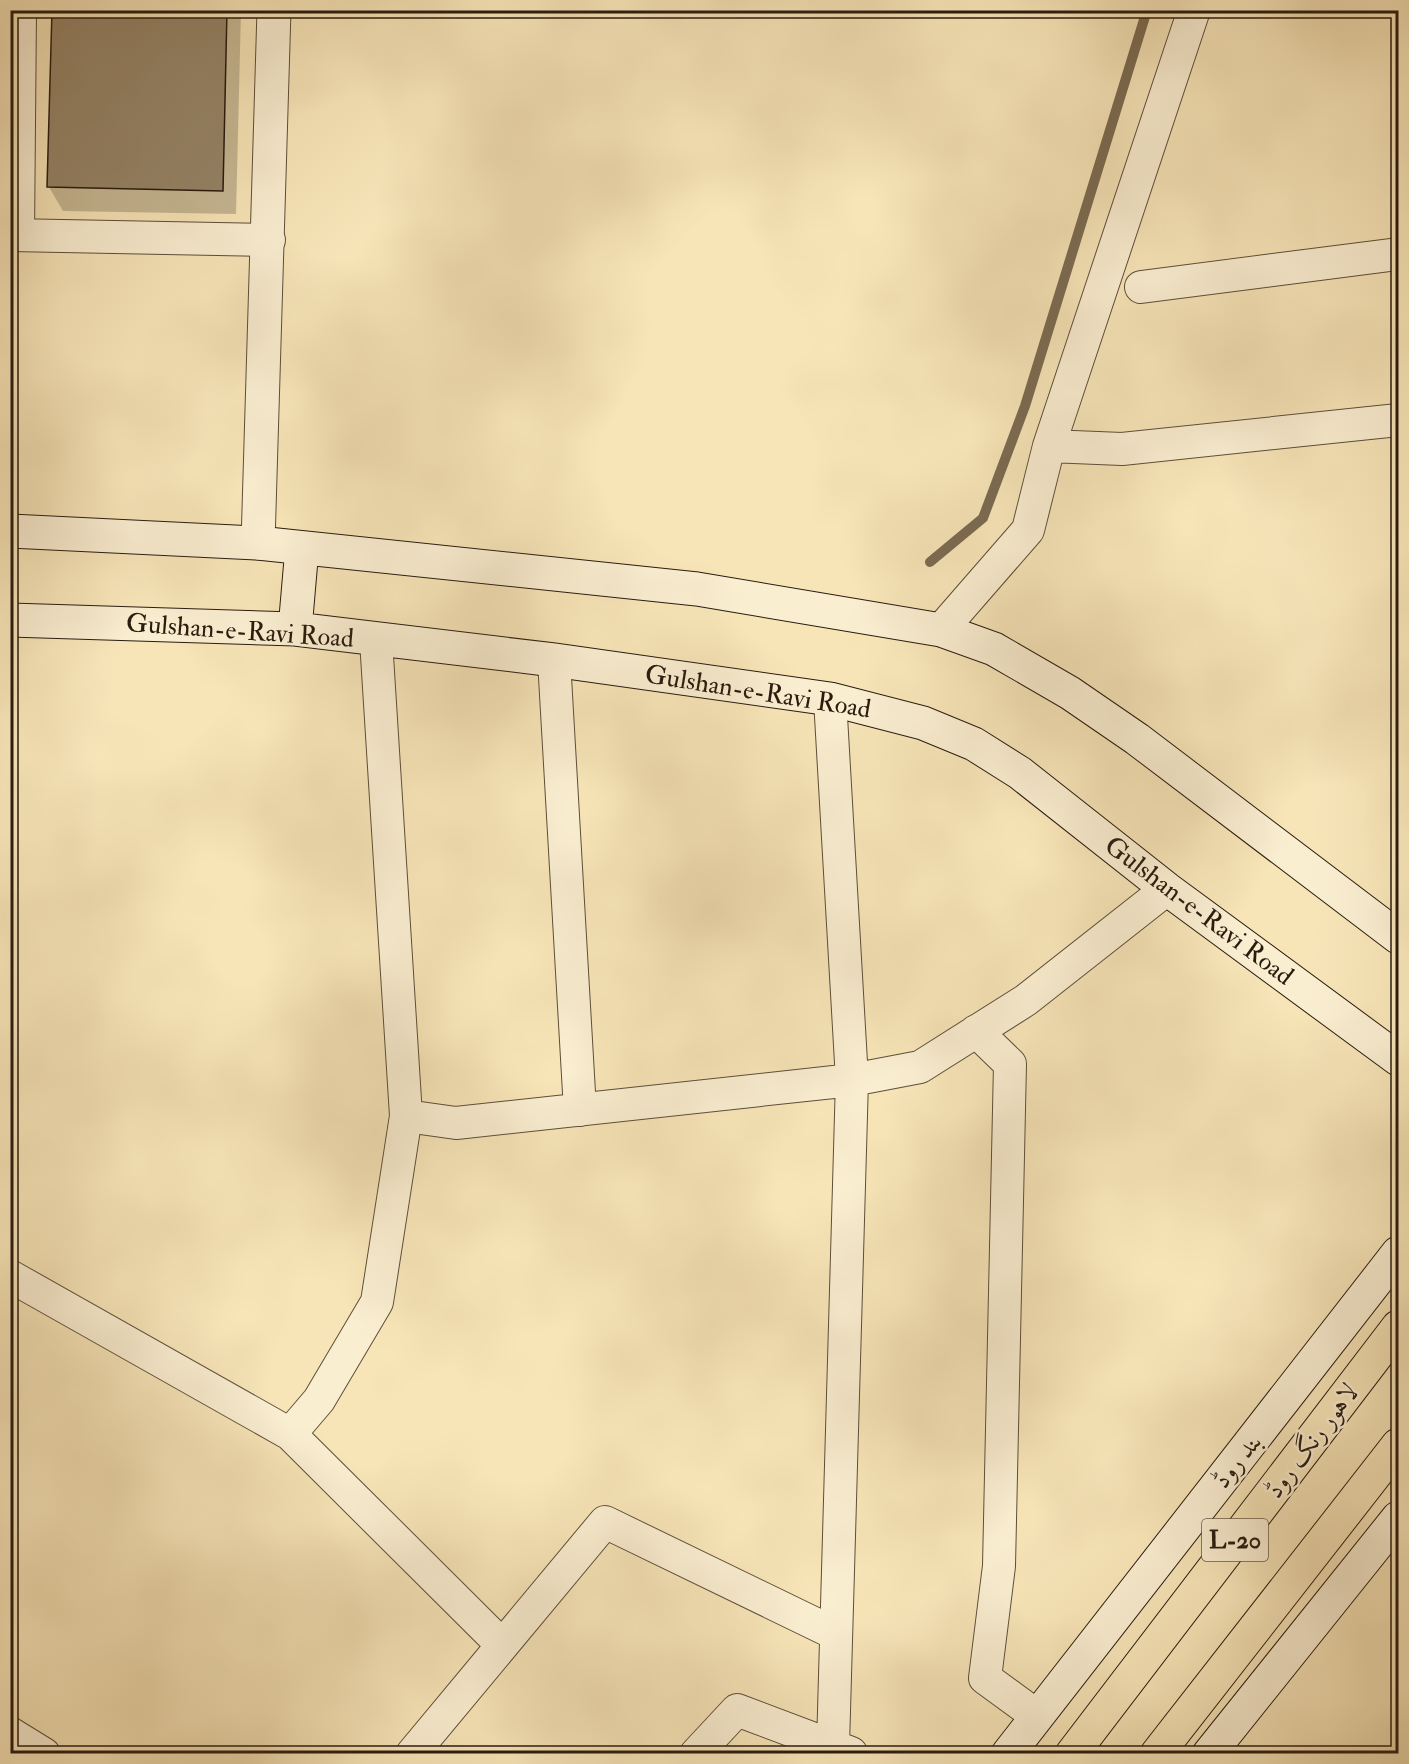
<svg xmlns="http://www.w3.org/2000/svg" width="1409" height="1764" viewBox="0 0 1409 1764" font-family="'IM FELL Double Pica',Amiri,serif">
	<rect width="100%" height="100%" fill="#f7e5b8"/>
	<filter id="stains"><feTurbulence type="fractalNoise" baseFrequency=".00333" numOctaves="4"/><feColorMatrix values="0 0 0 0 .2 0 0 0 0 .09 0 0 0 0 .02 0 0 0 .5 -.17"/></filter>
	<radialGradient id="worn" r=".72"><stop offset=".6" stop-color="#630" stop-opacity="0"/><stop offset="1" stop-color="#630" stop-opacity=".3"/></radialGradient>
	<!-- shadow -->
	<path fill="#0003" d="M53,10H241L236,214L63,211L49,187Z"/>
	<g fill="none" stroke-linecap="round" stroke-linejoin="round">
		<!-- stream -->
		<path stroke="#7b6b52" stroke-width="10" d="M930,562L983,518L1025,406L1147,10"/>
	</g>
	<!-- building -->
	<path fill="#958467" stroke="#2a1b0f" stroke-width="1.5" d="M52,10H227L223,191L47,187Z"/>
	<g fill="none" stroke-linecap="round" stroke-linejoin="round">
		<defs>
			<path id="minor" d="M10,235L269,240
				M18,235L20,10
				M1141,287L1398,254
				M1049,446L1122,449L1398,420
				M941,630L1028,530L1049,446L1194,10
				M376,640L406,1116
				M554,660L580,1110
				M830,699L852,1080L833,1746
				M976,1031L1010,1064L999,1566L985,1678L1037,1716
				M10,1276L290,1434L319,1400L377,1302L406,1116L456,1123L852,1080L920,1067L1026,1000L1167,889
				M290,1434L502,1645
				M10,1733L44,1754
				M412,1754L605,1522L836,1634
				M696,1754L737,1710L851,1753"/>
			<path id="tertiary" d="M258,543L274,10"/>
			<path id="secondary" d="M10,531L258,543L697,589L941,630L994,649L1070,693L1137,739L1398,937
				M10,620L295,629L554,660L830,699L923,723L974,744L1020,773L1167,889L1398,1059
				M295,629L302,548
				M1008,1754L1398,1253
				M1209,1754L1398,1518"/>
			<path id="motorway" d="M1072,1754L1398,1327
				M1157,1754L1398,1445"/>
		</defs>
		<!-- minor casing -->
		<use href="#minor" stroke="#5d4e39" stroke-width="34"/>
		<!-- tertiary casing -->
		<use href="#tertiary" stroke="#5d4e39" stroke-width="35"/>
		<!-- secondary casing -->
		<use href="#secondary" stroke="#2a1b0f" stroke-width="35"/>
		<!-- motorway casing -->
		<use href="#motorway" stroke="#2a1b0f" stroke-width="35"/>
		<!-- minor -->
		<use href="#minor" stroke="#faeed1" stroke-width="32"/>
		<!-- tertiary -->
		<use href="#tertiary" stroke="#faeed1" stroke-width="33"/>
		<!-- secondary -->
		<use href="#secondary" stroke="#faeed1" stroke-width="33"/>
		<!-- motorway -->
		<use href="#motorway" stroke="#f7e5b8" stroke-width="33"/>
	</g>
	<g text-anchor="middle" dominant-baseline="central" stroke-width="5" stroke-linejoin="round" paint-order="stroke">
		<!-- shield labels -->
		<rect fill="#faeed1" stroke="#685a49" stroke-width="1.5" x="1202" y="1519" width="66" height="42" rx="4.5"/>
		<g font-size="24" font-weight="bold" fill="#2a1b0f">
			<text x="1235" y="1540">L-20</text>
		</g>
		<!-- street labels -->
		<g font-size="26" fill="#2a1b0f" stroke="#faeed1">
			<text transform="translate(240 631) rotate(4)">Gulshan-e-Ravi Road</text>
			<text transform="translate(758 692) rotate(9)">Gulshan-e-Ravi Road</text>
			<text transform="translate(1199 911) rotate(37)">Gulshan-e-Ravi Road</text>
			<text transform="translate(1312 1441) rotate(-53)">لاہور رنگ روڈ</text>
			<text transform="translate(1237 1461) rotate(-52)">بند روڈ</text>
		</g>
	</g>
	<!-- margin -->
	<rect width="1409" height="1764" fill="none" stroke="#f7e5b8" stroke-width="36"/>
	<rect x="12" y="12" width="1385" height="1740" fill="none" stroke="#2a1b0f" stroke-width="3"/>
	<rect x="18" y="18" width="1373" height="1728" fill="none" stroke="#2a1b0f" stroke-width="1.5"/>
	<rect width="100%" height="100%" filter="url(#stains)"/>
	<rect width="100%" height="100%" fill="url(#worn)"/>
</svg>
